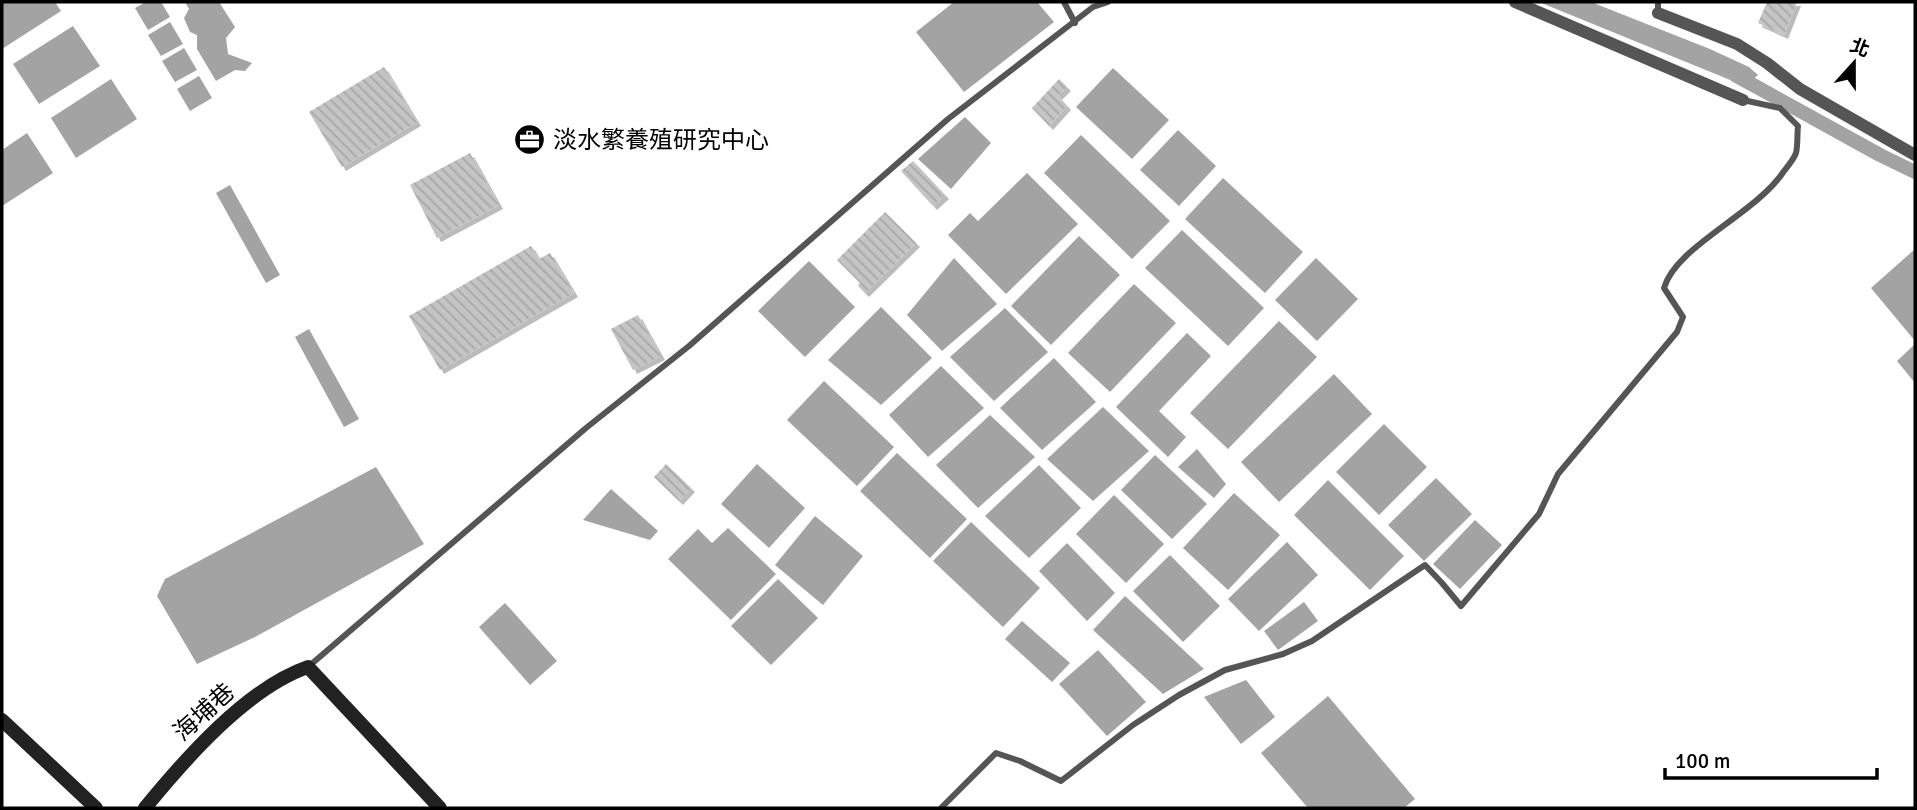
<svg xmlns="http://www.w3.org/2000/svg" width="1917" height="810" viewBox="0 0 1917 810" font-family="Signika,'Noto Sans TC',sans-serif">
	<defs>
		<pattern id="building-back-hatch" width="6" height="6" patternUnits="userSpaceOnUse" patternTransform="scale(1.75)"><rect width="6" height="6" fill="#c4c4c4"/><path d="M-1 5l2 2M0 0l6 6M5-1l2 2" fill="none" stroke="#a7a7a7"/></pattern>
		<filter id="shadow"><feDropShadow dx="4" dy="4" stdDeviation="0" flood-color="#0004"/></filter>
	</defs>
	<rect width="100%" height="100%" fill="#fff"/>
	<!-- water -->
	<path fill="#a3a3a3" d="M2,2H55L61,11L2,49Z
		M146,2H161L170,17L148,30L135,8Z
		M185,2H219L235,27L226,38L228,54L252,63L245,71L235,70L216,81L197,49V35L190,32L184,18L189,9Z
		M954,2H1037L1054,22L964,92L916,32Z
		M1539,2H1591L1710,49L1749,67L1758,75L1745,86Z
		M170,22L183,44L161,56L148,35Z
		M73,26L100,66L39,104L13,64Z
		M184,48L197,70L175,82L162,61Z
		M1113,68L1169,120L1132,159L1076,107Z
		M199,76L212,98L190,111L177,89Z
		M111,79L137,119L76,158L51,118Z
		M965,117L991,143L951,189L918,159Z
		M1178,130L1216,166L1179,206L1140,170Z
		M27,133L53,173L2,206V150Z
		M1081,135L1170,221L1132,259L1044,173Z
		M1027,173L1078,224L1006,294L948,235L970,213L978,221Z
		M1223,178L1303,252L1265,293L1185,219Z
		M230,185L280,275L266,283L216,193Z
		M1182,230L1264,308L1228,346L1145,268Z
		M1079,236L1120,275L1051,345L1011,306Z
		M1915,249V341L1871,288Z
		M954,258L997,304L942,351L907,315Z
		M1316,258L1358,299L1317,341L1275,300Z
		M809,261L855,307L805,357L758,311Z
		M1134,284L1176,323L1110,392L1068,353Z
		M881,307L932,358L881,405L828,360Z
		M1005,308L1048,352L994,401L950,357Z
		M1279,321L1317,357L1228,449L1190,413Z
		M309,329L359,419L344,427L295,337Z
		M1187,333L1211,356L1159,411L1186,437L1168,457L1116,407Z
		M1915,344V383L1897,361Z
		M1054,358L1096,402L1042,450L1000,408Z
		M941,366L984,408L928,457L889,415Z
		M1334,374L1372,414L1279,502L1241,462Z
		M824,381L894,447L857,486L787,420Z
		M1103,407L1149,451L1093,501L1047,459Z
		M990,415L1035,457L978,508L936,465Z
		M1384,424L1427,467L1379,515L1336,472Z
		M1197,449L1226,484L1214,498L1178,467Z
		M897,453L967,519L930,558L860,491Z
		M1155,455L1207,504L1172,539L1121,490Z
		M757,464L805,508L769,548L721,504Z
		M1039,465L1081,508L1029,558L985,516Z
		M376,467L424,544L255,637L197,664L157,596L165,579Z
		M1436,478L1472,514L1424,561L1388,525Z
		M1328,480L1404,556L1370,590L1294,515Z
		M611,489L658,531L650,540L583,520Z
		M1234,493L1280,535L1228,590L1183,548Z
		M1114,495L1164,544L1126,583L1076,534Z
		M815,516L863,556L823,605L775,565Z
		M1475,520L1502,545L1460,589L1433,564Z
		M971,522L1040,588L1003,627L933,561Z
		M728,528L776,574L731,620L668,559L698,529L712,543Z
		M1287,542L1318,575L1259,631L1228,599Z
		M1067,543L1115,593L1087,621L1039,571Z
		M1170,555L1220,606L1183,642L1133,591Z
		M778,579L818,618L771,665L731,626Z
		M1125,596L1204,669L1163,694L1093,630Z
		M1304,602L1318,621L1278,650L1264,631Z
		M505,603L557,661L530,685L479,627Z
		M1022,621L1070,663L1052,682L1005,639Z
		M1098,650L1146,702L1107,736L1059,684Z
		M1246,680L1275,717L1241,744L1204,697Z
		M1328,696L1415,799L1404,808H1308L1261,753Z"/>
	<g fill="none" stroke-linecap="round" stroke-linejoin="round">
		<!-- canal -->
		<path stroke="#a3a3a3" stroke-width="14" d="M1735,75L1880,155L1915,172"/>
	</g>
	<!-- building -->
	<path fill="url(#building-back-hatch)" filter="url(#shadow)" d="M1767,2H1797L1784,35L1758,23Z
		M384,67L417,122L342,167L309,112Z
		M1059,79L1067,87L1058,96L1067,106L1049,126L1032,108Z
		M470,153L499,205L437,238L410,185Z
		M913,161L945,195L933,206L901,171Z
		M885,212L916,243L865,293L858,286L860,283L837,260Z
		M531,246L539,259L550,253L574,293L440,370L409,316Z
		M638,315L661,356L633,370L611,329Z
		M666,464L691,488L679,501L654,477Z"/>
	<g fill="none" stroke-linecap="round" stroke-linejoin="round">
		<!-- lane -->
		<path stroke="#555" stroke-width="6" d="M1064,2L1075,23
			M1658,2V13
			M308,667L586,428L689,346L948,119L1093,7L1108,2
			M941,808L996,753L1020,761L1061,781L1133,725L1179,695L1225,670L1283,654L1312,641L1425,565L1442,583L1461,606L1539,514L1558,474L1677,332L1683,317L1664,288C1676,246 1756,214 1784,171C1788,166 1794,159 1796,153C1798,145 1797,134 1798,126L1780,108L1743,100"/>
		<!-- street -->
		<path stroke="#555" stroke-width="12" d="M1515,2L1743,100
			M1658,13L1737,44L1767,63L1800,89L1915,155"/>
		<!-- secondary -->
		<path stroke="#222" stroke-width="14" d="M2,720L96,808
			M145,808C185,759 247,688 308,667L440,808"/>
	</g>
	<!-- icons -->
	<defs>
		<symbol id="office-disc" viewBox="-11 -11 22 22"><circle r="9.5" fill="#000" stroke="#fff"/><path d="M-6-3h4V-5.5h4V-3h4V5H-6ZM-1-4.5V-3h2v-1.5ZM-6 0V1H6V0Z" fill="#fff"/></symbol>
	</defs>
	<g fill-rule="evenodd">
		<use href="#office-disc" x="512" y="122" width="35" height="35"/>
	</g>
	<g text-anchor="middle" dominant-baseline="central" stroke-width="5" stroke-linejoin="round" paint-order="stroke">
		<!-- poi labels -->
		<g font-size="24" fill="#000" stroke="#fff" text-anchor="start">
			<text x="553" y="140">淡水繁養殖研究中心</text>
		</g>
		<!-- street labels -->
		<g font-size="24" fill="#000" stroke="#fff">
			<text transform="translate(204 712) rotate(-42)">海埔巷</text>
		</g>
	</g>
	<!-- border -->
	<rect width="1917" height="810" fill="none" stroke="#000000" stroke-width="7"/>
	<!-- north arrow -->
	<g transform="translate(1854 63) rotate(21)" stroke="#ffffff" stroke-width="5" paint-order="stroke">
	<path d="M0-5L12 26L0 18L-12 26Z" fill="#000000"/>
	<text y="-10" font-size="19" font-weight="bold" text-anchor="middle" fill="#000000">北</text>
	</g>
	<!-- scale -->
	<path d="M1665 768v10h212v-10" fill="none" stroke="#000000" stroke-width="3.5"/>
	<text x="1675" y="768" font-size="21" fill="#000000" stroke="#ffffff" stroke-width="5" paint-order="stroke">100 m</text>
</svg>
